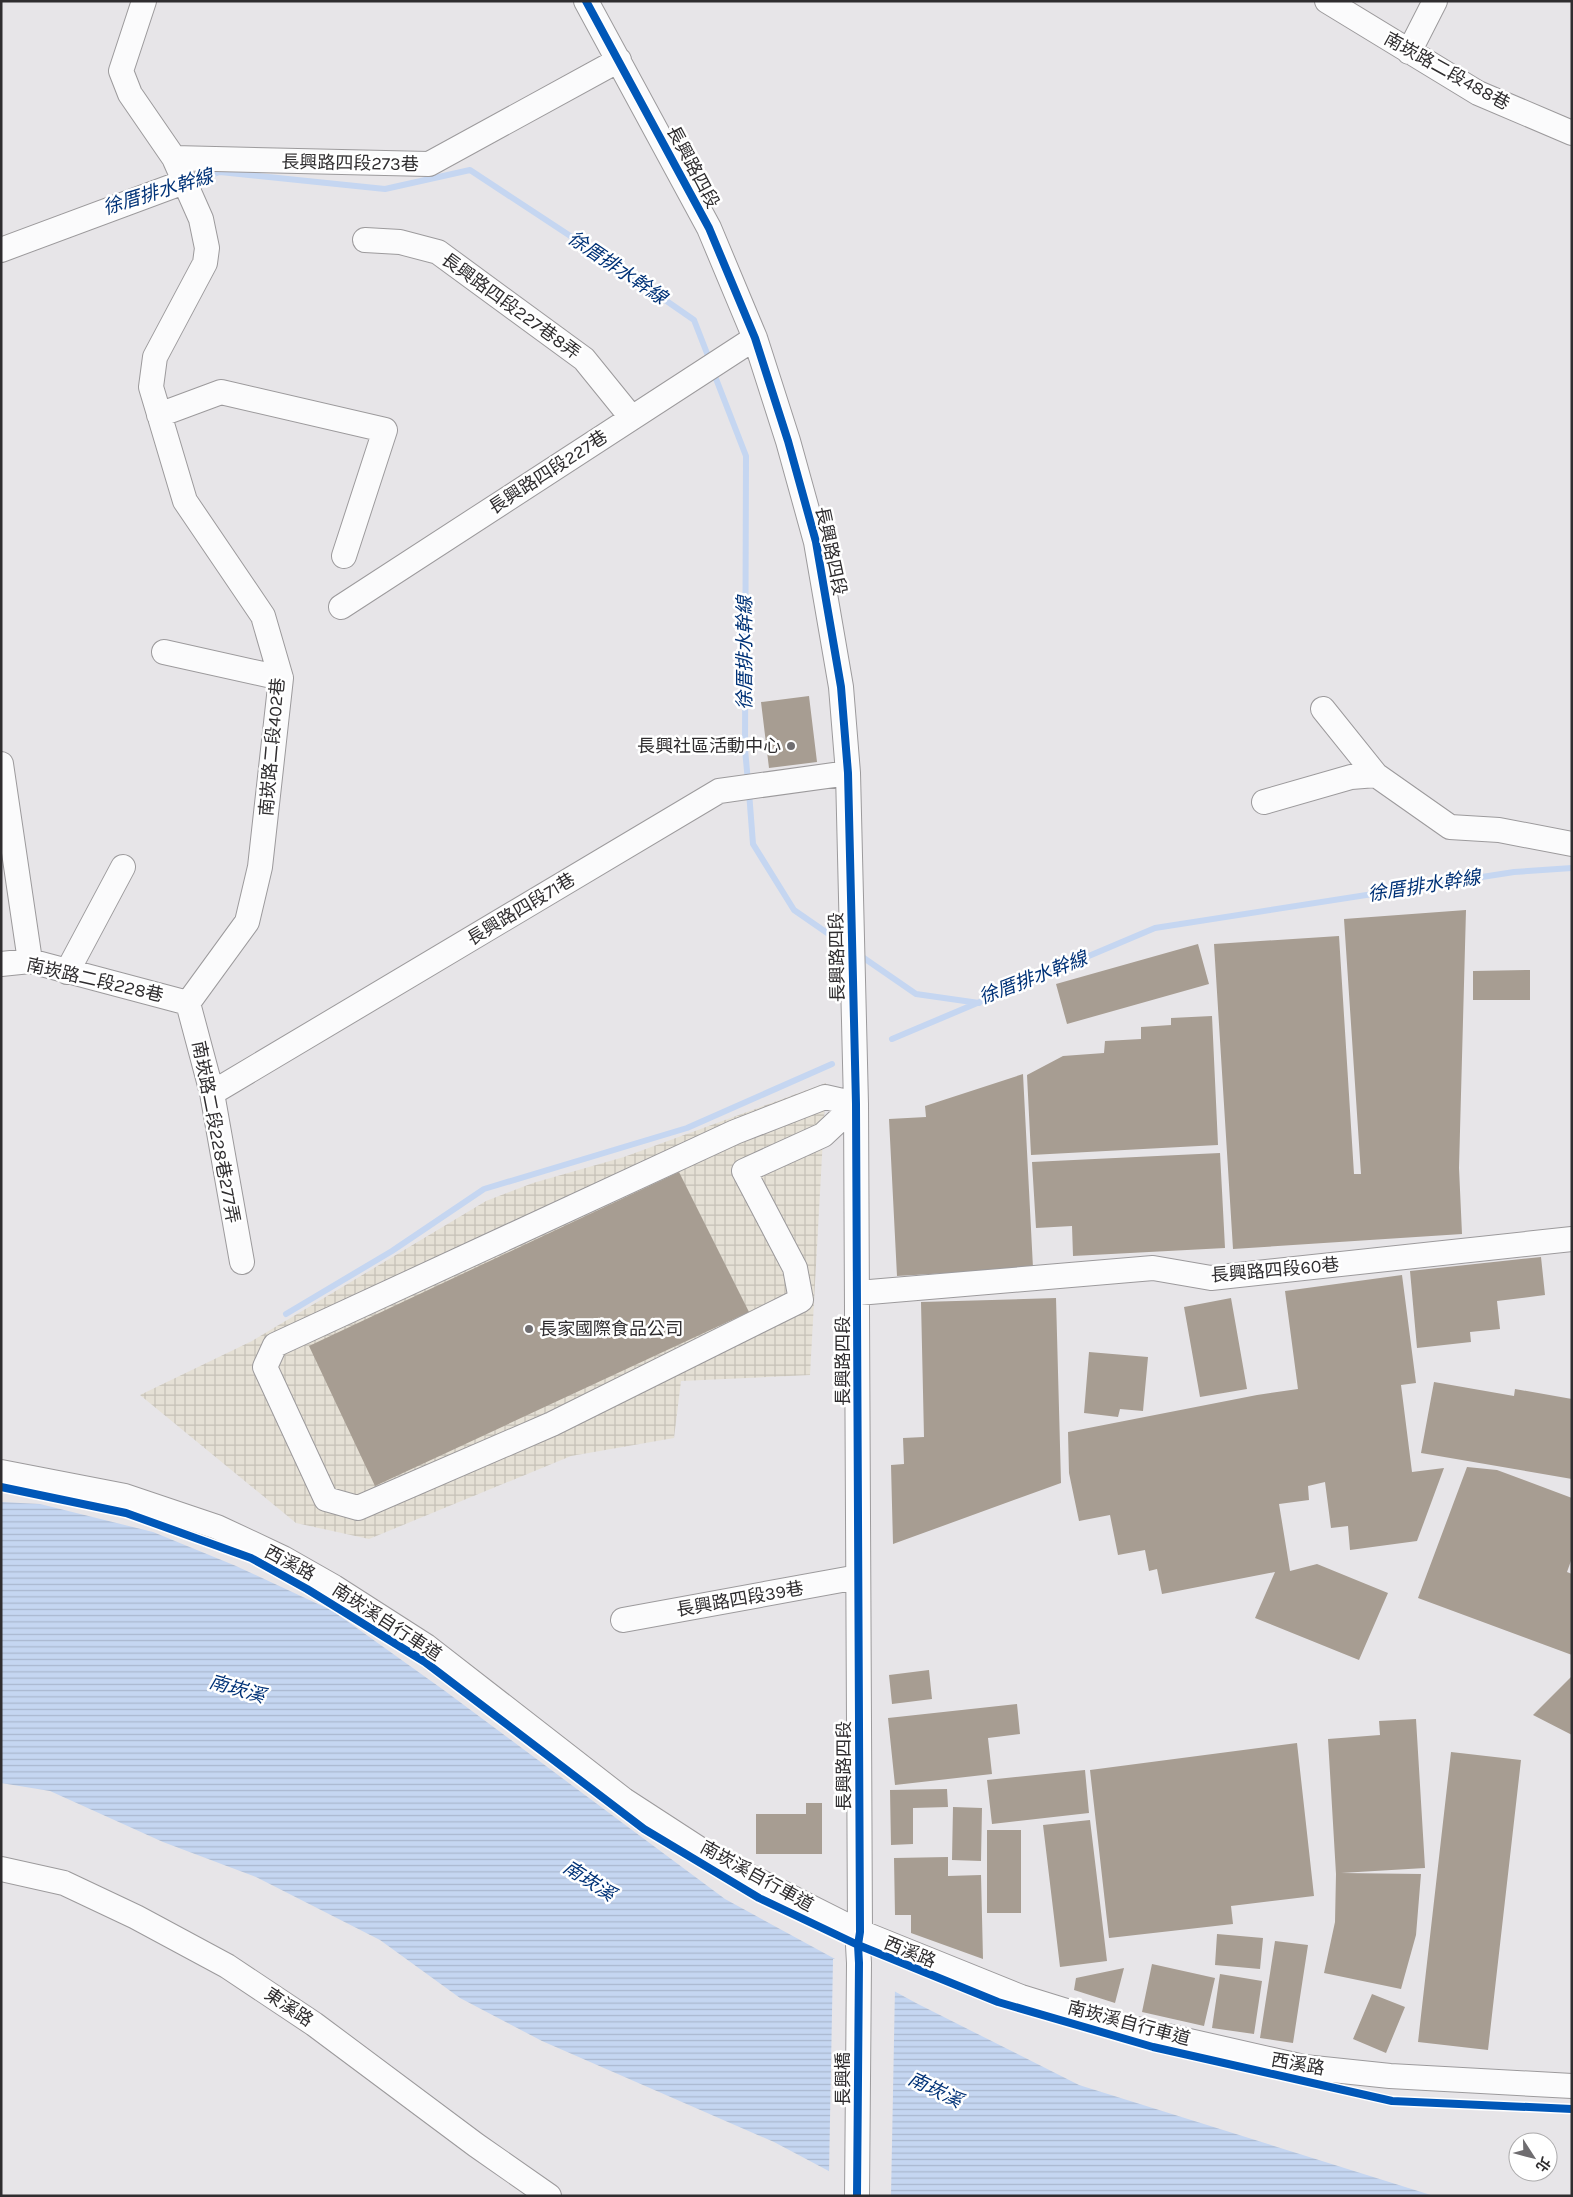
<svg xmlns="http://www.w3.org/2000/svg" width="1573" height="2197" viewBox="0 0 1573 2197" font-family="Karla,'Noto Sans TC',sans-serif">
	<defs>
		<pattern id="industrial-grid" width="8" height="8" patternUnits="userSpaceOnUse" patternTransform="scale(1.25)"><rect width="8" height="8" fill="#e5e0d5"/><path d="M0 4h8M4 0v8" fill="none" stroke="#c5c0b7"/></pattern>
		<pattern id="water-rules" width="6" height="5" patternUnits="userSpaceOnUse" patternTransform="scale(1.25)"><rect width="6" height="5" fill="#c5d6f1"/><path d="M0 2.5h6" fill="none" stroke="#aab8cf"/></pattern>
	</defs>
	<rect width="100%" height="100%" fill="#e7e5e8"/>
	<!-- industrial -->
	<path fill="url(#industrial-grid)" d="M826,1083L810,1375L681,1381L674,1438L571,1456L369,1539L296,1523L140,1395L252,1341L486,1201L533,1183L624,1157Z"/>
	<!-- water -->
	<path fill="url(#water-rules)" d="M1,1502L40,1504L153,1532L236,1566L333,1611L445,1691L725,1899L916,2003L1079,2085L1434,2196H876L774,2142L542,2041L460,1998L380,1940L256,1877L163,1842L50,1791L1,1783Z"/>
	<!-- pier -->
	<path fill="#e7e5e8" d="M833,1959H841L895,1988L891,2196H871L829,2174Z"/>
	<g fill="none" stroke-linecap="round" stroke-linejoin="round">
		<!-- stream -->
		<path stroke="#c5d6f1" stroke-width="6" d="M188,182L220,172L385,189L470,170L619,268L694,320L710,361
			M713,371L746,456L745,749L748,782
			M749,792L753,844L794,910L846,946
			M858,954L916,994L979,1003
			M892,1039L1155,928L1514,872L1572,868
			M286,1314L392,1251L484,1189L687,1128L832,1064"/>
	</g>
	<!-- building -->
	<path fill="#a79d92" d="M809,696L817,762L769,768L761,702Z
		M1466,910L1459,1168L1462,1234L1233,1249L1214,944L1339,936L1354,1174H1361L1344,919Z
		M1198,944L1209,984L1067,1024L1056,984Z
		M1530,970V1000H1473V971Z
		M1212,1016L1218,1145L1031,1155L1027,1075L1063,1056L1104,1053L1105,1041L1141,1039V1027L1171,1025V1018Z
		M1023,1074L1033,1268L897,1276L889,1119L926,1117L925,1106Z
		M1220,1153L1225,1248L1073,1256L1072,1226L1036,1228L1032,1162Z
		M679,1172L749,1312L375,1486L309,1346Z
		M1541,1257L1545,1295L1497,1301L1500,1329L1470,1332L1471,1342L1417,1348L1410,1271Z
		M1402,1275L1416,1383L1401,1385L1412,1472L1444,1468L1417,1541L1350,1550L1348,1526L1331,1528L1325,1482L1308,1486L1309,1500L1279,1504L1290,1571L1317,1564L1388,1593L1359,1660L1255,1618L1275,1572L1162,1594L1157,1569L1149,1571L1145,1550L1118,1555L1110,1515L1079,1521L1069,1473L1068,1432L1257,1395L1298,1389L1285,1291Z
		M1056,1298L1061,1483L893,1544L891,1465L904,1464L903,1438L924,1437L921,1302Z
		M1231,1298L1247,1389L1200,1397L1184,1307Z
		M1089,1352L1148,1357L1143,1411L1120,1409L1118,1417L1084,1413Z
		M1434,1382L1514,1396L1515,1389L1572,1399V1479L1421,1453Z
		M1467,1467L1497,1470L1572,1498V1558L1567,1572L1572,1574V1655L1418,1598Z
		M929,1670L932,1699L892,1704L889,1675Z
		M1572,1676V1735L1533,1715Z
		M1017,1704L1020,1734L988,1738L992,1774L895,1785L888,1718Z
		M1416,1719L1425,1868L1341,1873L1421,1874L1416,1935L1401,1989L1324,1973L1335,1922L1336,1874L1328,1739L1380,1735L1379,1721Z
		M1297,1743L1314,1896L1231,1906L1233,1924L1109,1938L1090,1770Z
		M1451,1752L1521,1760L1488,2050L1418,2042Z
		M1085,1770L1089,1813L992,1824L987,1780Z
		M947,1789L948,1807L913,1808V1844L891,1845L890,1790Z
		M806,1803H822V1854H756V1814H806Z
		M953,1807L982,1808L981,1861L952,1860Z
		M1090,1820L1107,1961L1060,1967L1043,1825Z
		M987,1830H1021V1913H987Z
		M948,1857V1876L981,1875L983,1959L911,1933V1915H895L894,1858Z
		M1217,1934L1263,1938L1260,1969L1215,1965Z
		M1275,1941L1308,1945L1293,2043L1260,2038Z
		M1152,1964L1215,1978L1204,2026L1142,2012Z
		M1124,1968L1115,2003L1074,1990L1076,1978Z
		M1220,1974L1262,1981L1254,2034L1212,2028Z
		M1372,1994L1405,2007L1386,2053L1353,2039Z"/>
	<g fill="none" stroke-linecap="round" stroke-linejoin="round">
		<defs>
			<path id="minor" d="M144,1L121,71L130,94L174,158L201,219L207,248L205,263L155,357L151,387L185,501L263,616L281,678L260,867L247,922L188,1003
				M586,1L709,228L755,338L788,441L816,542L841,687L848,773L856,1104L860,1932L858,1945L859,1963L857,2196
				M1327,1L1478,93L1572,133
				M1409,52L1435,1
				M174,158L429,164L619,60
				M365,240L400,242L438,252L584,359L631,417
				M1,250L184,182
				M159,415L221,392L385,430L344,556
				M341,607L755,338
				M164,652L281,678
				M1,764L30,961
				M1376,775L1450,827L1499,830L1572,844
				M1264,802L1351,777L1376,775L1323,709
				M1,964L30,961L188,1003
				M67,972L123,867
				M188,1003L212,1093L242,1262
				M212,1093L719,791L848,773
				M825,1097L856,1104L823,1135L744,1171L795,1268L801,1300L552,1424L358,1508L326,1499L265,1367L275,1345L735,1132Z
				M858,1293L1153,1268L1211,1278L1572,1239
				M1,1472L125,1496L217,1527L283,1558L334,1587L426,1646L624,1800L704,1852L745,1874L860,1932L1021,1997L1092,2019L1304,2067L1390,2076L1572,2086
				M623,1620L858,1577
				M1,1869L64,1883L136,1917L227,1966L314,2024L476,2145L549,2196"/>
		</defs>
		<!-- minor casing -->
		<use href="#minor" stroke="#9c9a9c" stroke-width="26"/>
		<!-- minor -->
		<use href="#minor" stroke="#fbfbfc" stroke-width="24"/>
		<defs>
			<path id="cycleway" d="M586,1L709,228L755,338L788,441L816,542L841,687L848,773L856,1104L860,1932L858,1945L859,1963L857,2196
				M1,1487L126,1513L251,1558L307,1589L425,1662L644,1829L759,1898L858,1945L998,2002L1153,2047L1392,2101L1572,2109"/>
		</defs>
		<!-- cycleway casing -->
		<use href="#cycleway" stroke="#fff" stroke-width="11"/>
		<!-- cycleway -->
		<use href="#cycleway" stroke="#0057b8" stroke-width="8"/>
	</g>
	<!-- markers -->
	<g fill="#6f6d70" stroke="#fff" stroke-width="2">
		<circle cx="791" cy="746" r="5"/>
		<circle cx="529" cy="1329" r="5"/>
	</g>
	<g text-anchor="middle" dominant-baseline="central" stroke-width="5" stroke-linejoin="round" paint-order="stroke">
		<!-- street labels -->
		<g font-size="18" fill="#2f2d2f" stroke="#fff">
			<text transform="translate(1447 71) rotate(29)">南崁路二段488巷</text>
			<text transform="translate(350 163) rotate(1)">長興路四段273巷</text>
			<text transform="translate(693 167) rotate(62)">長興路四段</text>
			<text transform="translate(511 306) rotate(36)">長興路四段227巷8弄</text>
			<text transform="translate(548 472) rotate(-33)">長興路四段227巷</text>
			<text transform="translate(831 551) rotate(78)">長興路四段</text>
			<text transform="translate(272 747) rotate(-85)">南崁路二段402巷</text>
			<text transform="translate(521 909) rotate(-31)">長興路四段71巷</text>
			<text transform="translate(837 957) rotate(-91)">長興路四段</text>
			<text transform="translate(95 980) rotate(13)">南崁路二段228巷</text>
			<text transform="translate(216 1132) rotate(79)">南崁路二段228巷277弄</text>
			<text transform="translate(1275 1270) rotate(-5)">長興路四段60巷</text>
			<text transform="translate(843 1361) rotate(-90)">長興路四段</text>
			<text transform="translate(290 1563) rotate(28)">西溪路</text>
			<text transform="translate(740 1599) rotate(-10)">長興路四段39巷</text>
			<text transform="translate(387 1622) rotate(33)">南崁溪自行車道</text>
			<text transform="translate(844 1766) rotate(-90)">長興路四段</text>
			<text transform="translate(757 1876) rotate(29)">南崁溪自行車道</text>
			<text transform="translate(910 1952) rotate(22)">西溪路</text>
			<text transform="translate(289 2007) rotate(34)">東溪路</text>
			<text transform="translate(1129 2023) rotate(15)">南崁溪自行車道</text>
			<text transform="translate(1298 2064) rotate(10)">西溪路</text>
			<text transform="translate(843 2079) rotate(-90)">長興橋</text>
		</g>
		<!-- poi labels -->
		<g font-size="18" fill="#2f2d2f" stroke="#fff" text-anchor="end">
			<text x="781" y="746">長興社區活動中心</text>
			<text x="539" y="1329" text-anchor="start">長家國際食品公司</text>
		</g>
		<!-- water labels -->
		<g font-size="19" font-style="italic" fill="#003277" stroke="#fff">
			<text transform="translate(158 192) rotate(-17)">徐厝排水幹線</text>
			<text transform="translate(617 268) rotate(34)">徐厝排水幹線</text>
			<text transform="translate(745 653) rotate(-90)">徐厝排水幹線</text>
			<text transform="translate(1424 886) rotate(-9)">徐厝排水幹線</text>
			<text transform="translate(1033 978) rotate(-21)">徐厝排水幹線</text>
			<text transform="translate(237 1689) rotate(16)">南崁溪</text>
			<text transform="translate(589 1881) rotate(33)">南崁溪</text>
			<text transform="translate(935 2090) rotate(26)">南崁溪</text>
		</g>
	</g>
	<!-- border -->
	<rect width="1573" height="2197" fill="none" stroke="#2f2d2f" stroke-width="5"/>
	<!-- north arrow -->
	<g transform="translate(1533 2157) rotate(126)"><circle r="24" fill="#ffffff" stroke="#acabac"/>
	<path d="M0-4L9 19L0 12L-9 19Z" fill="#6f6d70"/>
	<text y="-8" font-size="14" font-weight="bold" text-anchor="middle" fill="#2f2d2f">北</text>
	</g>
</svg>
